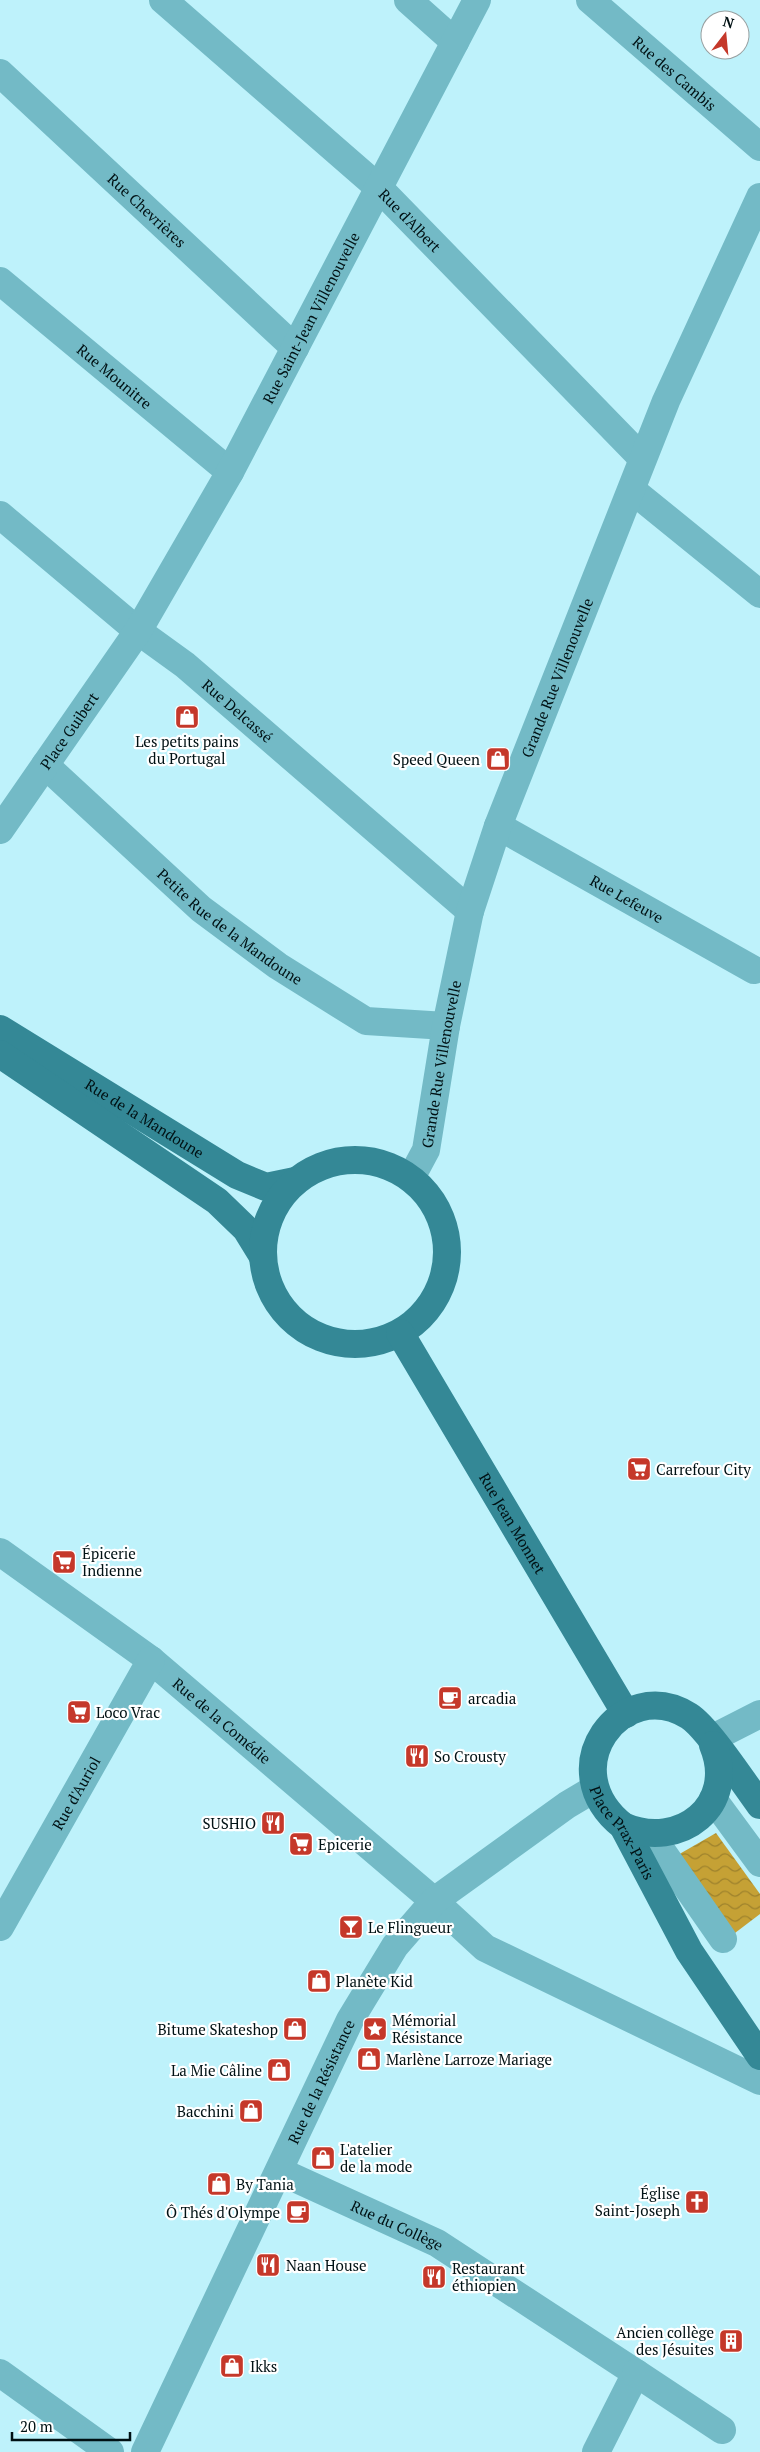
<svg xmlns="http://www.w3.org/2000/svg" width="760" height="2452" viewBox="0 0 760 2452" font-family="'PT Serif',serif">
	<defs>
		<pattern id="water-waves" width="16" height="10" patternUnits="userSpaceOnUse" patternTransform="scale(1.25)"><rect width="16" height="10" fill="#c5a135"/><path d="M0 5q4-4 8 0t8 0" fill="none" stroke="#9e822c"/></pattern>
	</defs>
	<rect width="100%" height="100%" fill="#bef2fb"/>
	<!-- water -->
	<path fill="url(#water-waves)" d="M716,1833L760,1894V1914L731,1936L676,1856Z"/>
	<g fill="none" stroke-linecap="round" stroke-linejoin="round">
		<!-- minor -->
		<g stroke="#73bac6" stroke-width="28">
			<path id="s1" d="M163,0L379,188L642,458"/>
			<path d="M408,0L455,42"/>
			<path id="s2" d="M590,0L760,147"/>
			<path id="s3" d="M0,73L295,348"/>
			<path id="s4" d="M0,281L230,472"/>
			<path d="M632,490L760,594"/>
			<path id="s5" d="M0,515L138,631L185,665L470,911"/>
			<path id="s6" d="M45,765L201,909L278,966L366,1021L446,1026"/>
			<path id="s7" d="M498,826L754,970"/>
			<path id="s8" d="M0,830L138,631L230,472L477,0"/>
			<path id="s9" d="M411,1178L426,1150L446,1026L470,911L498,826L666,401L760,197"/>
			<path id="s10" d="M0,1552L151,1660L434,1901L485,1948L760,2081"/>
			<path d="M711,1739L760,1714"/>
			<path d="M713,1799L760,1863"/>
			<path d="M650,1834L723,1939"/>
			<path id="s11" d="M0,1927L151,1660"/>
			<path id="s12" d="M279,2171L437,2243L636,2373L596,2452"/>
			<path d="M0,2373L110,2452"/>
			<path d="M636,2373L722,2430"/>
			<path id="s13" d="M145,2452L350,2020L395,1946L434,1901L567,1805L594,1789"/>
		</g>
		<!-- major -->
		<g stroke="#348896" stroke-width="28">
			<path id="s14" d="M0,1029L237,1175L266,1187L295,1181"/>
			<path d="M0,1054L217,1201L246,1229L262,1255"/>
			<circle cx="355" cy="1252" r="92"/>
			<path id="s15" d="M400,1333L626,1714"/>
			<path id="s16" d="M760,1805C745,1785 708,1728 689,1716C622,1674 551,1769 623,1826L689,1951L760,2056"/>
			<path d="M623,1826C680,1851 738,1805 713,1745"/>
		</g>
	</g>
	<!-- icons -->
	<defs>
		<symbol id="shop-square" viewBox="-11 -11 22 22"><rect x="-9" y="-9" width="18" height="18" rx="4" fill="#c5382a" stroke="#fff"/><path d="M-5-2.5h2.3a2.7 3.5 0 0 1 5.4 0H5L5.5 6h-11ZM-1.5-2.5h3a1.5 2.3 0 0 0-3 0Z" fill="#fff"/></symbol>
		<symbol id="supermarket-square" viewBox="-11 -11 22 22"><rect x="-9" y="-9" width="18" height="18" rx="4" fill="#c5382a" stroke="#fff"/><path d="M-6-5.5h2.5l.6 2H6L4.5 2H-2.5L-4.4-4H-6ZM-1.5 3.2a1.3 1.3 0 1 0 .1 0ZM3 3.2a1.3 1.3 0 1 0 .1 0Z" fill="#fff"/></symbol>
		<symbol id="cafe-square" viewBox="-11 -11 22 22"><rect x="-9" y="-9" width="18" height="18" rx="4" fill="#c5382a" stroke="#fff"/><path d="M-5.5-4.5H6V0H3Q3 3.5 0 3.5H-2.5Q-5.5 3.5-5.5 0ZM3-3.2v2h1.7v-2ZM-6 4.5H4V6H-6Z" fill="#fff"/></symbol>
		<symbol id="restaurant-square" viewBox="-11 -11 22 22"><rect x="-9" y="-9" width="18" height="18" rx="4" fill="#c5382a" stroke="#fff"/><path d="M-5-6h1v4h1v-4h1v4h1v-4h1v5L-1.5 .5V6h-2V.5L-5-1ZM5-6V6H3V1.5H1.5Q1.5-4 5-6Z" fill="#fff"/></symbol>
		<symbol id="bar-square" viewBox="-11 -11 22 22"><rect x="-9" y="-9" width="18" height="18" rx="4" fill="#c5382a" stroke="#fff"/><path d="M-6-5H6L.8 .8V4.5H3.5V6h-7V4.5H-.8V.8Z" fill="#fff"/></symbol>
		<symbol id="sight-square" viewBox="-11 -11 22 22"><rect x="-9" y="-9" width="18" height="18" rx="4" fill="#c5382a" stroke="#fff"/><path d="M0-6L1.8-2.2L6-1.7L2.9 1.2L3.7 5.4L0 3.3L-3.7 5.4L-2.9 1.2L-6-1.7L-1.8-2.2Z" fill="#fff"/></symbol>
		<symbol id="church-square" viewBox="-11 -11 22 22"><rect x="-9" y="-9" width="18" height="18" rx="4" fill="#c5382a" stroke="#fff"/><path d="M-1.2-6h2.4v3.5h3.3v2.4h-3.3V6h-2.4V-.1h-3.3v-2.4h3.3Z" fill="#fff"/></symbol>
		<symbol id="building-square" viewBox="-11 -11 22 22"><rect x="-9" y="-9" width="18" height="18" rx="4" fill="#c5382a" stroke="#fff"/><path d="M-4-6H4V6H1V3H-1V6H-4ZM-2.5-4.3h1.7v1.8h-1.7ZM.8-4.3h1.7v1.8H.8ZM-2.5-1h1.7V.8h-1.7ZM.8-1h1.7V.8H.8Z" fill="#fff"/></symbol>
	</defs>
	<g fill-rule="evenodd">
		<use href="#shop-square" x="173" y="703" width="28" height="28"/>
		<use href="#shop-square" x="484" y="745" width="28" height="28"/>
		<use href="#supermarket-square" x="625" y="1455" width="28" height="28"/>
		<use href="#supermarket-square" x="50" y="1548" width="28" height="28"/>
		<use href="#cafe-square" x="436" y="1684" width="28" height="28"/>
		<use href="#supermarket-square" x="65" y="1698" width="28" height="28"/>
		<use href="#restaurant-square" x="403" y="1742" width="28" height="28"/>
		<use href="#restaurant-square" x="259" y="1809" width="28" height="28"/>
		<use href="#supermarket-square" x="287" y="1830" width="28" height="28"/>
		<use href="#bar-square" x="337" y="1913" width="28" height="28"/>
		<use href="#shop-square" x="305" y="1967" width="28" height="28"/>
		<use href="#shop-square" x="281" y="2015" width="28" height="28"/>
		<use href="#sight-square" x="361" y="2015" width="28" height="28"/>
		<use href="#shop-square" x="355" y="2045" width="28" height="28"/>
		<use href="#shop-square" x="265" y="2056" width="28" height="28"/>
		<use href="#shop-square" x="237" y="2097" width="28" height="28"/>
		<use href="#shop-square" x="309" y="2144" width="28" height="28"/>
		<use href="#shop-square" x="205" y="2170" width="28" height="28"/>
		<use href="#church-square" x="683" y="2188" width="28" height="28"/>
		<use href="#cafe-square" x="284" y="2198" width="28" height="28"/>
		<use href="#restaurant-square" x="254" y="2251" width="28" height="28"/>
		<use href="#restaurant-square" x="420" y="2263" width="28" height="28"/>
		<use href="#building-square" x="717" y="2327" width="28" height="28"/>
		<use href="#shop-square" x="218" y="2352" width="28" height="28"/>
	</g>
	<g text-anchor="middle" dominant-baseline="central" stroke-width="4.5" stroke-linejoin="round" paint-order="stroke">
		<!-- street labels -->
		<g font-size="15" fill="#001114" stroke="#fff">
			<text stroke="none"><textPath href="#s2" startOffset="112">Rue des Cambis</textPath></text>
			<text stroke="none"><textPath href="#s3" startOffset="201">Rue Chevrières</textPath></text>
			<text stroke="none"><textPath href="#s1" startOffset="331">Rue d'Albert</textPath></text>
			<text stroke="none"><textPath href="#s8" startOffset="600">Rue Saint-Jean Villenouvelle</textPath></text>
			<text stroke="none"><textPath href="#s4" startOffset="149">Rue Mounitre</textPath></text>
			<text stroke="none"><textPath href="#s9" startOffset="524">Grande Rue Villenouvelle</textPath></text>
			<text stroke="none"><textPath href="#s5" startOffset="308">Rue Delcassé</textPath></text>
			<text stroke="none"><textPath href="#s8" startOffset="121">Place Guibert</textPath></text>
			<text stroke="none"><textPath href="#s7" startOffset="148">Rue Lefeuve</textPath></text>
			<text stroke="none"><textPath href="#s6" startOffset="246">Petite Rue de la Mandoune</textPath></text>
			<text stroke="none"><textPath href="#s9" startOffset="119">Grande Rue Villenouvelle</textPath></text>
			<text stroke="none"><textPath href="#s14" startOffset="170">Rue de la Mandoune</textPath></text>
			<text stroke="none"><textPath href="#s15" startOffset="221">Rue Jean Monnet</textPath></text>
			<text stroke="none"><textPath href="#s10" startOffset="279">Rue de la Comédie</textPath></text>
			<text stroke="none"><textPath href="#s11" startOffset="154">Rue d'Auriol</textPath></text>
			<text stroke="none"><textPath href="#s16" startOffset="320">Place Prax-Paris</textPath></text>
			<text stroke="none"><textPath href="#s13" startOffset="410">Rue de la Résistance</textPath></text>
			<text stroke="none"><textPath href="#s12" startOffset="130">Rue du Collège</textPath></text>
		</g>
		<!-- poi labels -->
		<g font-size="15" fill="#001114" stroke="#fff" text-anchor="start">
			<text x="187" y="741" text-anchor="middle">Les petits pains<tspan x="187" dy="17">du Portugal</tspan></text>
			<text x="480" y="759" text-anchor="end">Speed Queen</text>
			<text x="656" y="1469">Carrefour City</text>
			<text x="82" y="1553">Épicerie<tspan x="82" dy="17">Indienne</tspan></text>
			<text x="468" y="1698">arcadia</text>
			<text x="96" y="1712">Loco Vrac</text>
			<text x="434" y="1756">So Crousty</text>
			<text x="256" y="1823" text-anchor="end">SUSHIO</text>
			<text x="318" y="1844">Epicerie</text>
			<text x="368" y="1927">Le Flingueur</text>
			<text x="336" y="1981">Planète Kid</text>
			<text x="392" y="2020">Mémorial<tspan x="392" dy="17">Résistance</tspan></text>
			<text x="278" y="2029" text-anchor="end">Bitume Skateshop</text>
			<text x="386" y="2059">Marlène Larroze Mariage</text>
			<text x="262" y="2070" text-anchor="end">La Mie Câline</text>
			<text x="234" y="2111" text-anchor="end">Bacchini</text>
			<text x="340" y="2149">L'atelier<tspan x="340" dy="17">de la mode</tspan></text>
			<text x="236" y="2184">By Tania</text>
			<text x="680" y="2193" text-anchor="end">Église<tspan x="680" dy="17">Saint-Joseph</tspan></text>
			<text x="280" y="2212" text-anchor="end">Ô Thés d'Olympe</text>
			<text x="286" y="2265">Naan House</text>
			<text x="452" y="2268">Restaurant<tspan x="452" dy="17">éthiopien</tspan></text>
			<text x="714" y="2332" text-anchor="end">Ancien collège<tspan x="714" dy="17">des Jésuites</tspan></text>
			<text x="250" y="2366">Ikks</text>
		</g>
	</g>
	<!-- north arrow -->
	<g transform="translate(725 35) rotate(16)"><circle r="24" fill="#ffffff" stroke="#99a0a1"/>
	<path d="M0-4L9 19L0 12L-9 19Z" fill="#c5382a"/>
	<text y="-8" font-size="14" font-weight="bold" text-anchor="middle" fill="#001114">N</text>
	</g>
	<!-- scale -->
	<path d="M12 2432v8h118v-8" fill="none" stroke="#001114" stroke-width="2.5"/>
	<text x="20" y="2432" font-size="15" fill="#001114" stroke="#ffffff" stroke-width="4" paint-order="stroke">20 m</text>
</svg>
